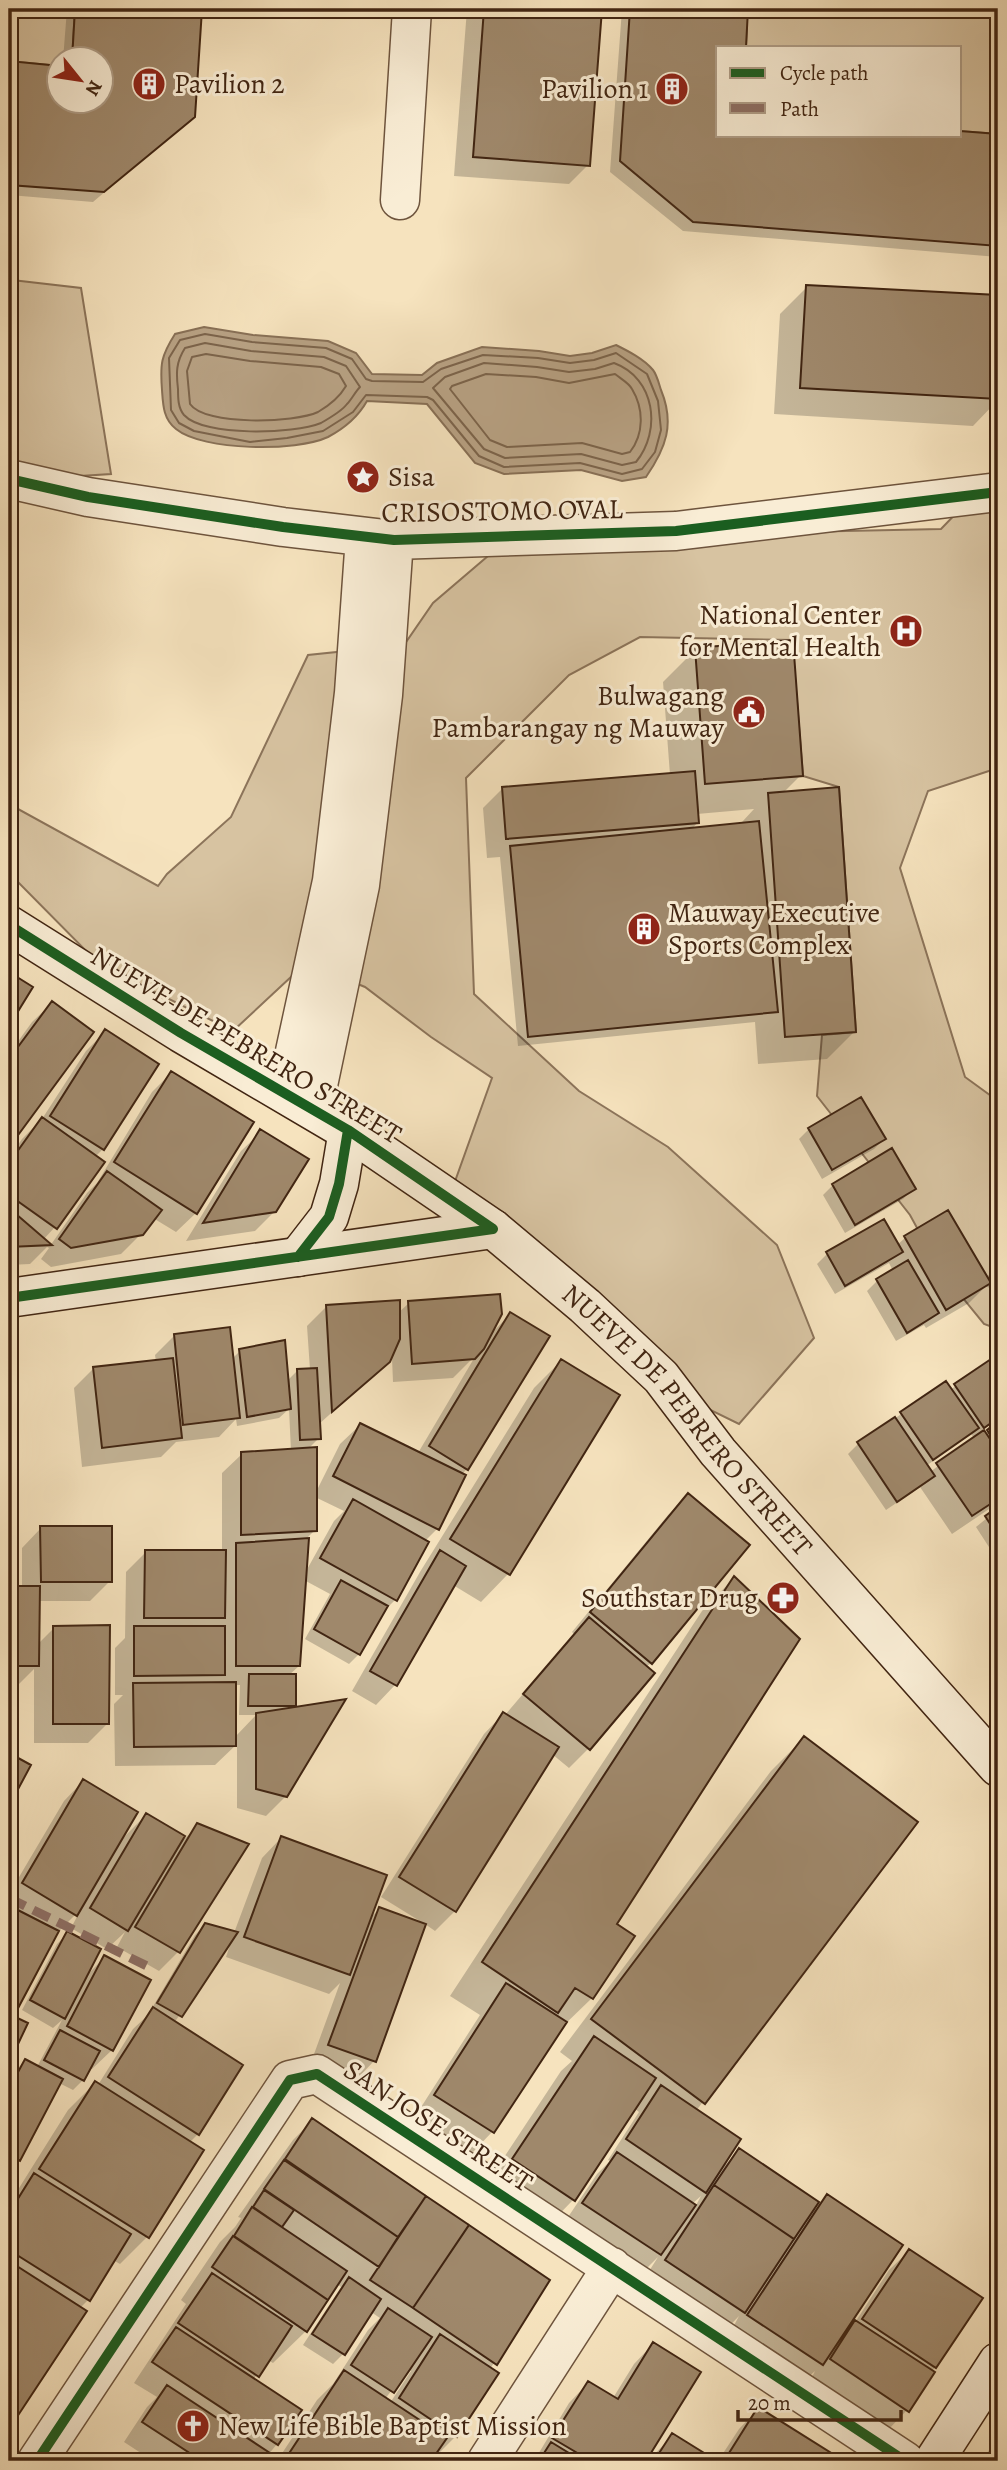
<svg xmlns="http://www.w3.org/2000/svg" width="1007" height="2470" viewBox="0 0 1007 2470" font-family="Alegreya,serif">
	<rect width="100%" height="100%" fill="#f6e3be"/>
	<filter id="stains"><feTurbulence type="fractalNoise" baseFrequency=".00286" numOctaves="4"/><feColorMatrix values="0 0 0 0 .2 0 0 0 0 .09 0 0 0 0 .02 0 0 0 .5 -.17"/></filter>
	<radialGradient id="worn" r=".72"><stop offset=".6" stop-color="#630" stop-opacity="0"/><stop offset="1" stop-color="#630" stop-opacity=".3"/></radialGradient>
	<!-- green -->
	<path fill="#d7c3a1" stroke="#8c745a" stroke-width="2" d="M9,9H75L72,59L60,60L59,66L9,61Z
		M618,9H998V134L960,131V47H746L747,23Z
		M12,280L81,288L111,474L64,477L9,473V284Z
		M998,470V768L928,791L900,868L965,1077L998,1101V1329L984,1324L940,1270L910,1215L817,1096L822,1035L856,1032L839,787L803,776L792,640L640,637L569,675L466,778L474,994L579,1091L668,1147L777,1245L814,1338L739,1424L690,1400L453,1187L492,1078L431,1037L365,987L306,963L233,1031L99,964L15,879L9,875V804L158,886L167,874L231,817L308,655L404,645L433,603L488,556L798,532L941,529Z"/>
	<!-- water -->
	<path fill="#b8a284" stroke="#887056" stroke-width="2" d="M204,327L253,335L328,341L356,353L372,374L422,375L437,363L482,347L539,351L570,356L592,353L616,345C628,351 644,359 653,370C657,375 659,384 661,390C675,424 666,448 646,477L622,481L581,470L504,474L475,463L427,404L367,401C358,417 345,428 328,437C296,452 203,451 176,429C163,419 163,404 162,390C160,364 161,356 175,334Z"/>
	<!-- shadow -->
	<path fill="#0003" fill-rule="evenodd" d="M67,9H200L193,117L93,202L9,195V63L60,67V102H102V60H63Z
		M467,9H600L588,165L569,184L454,176Z
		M622,9H746L744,47H718V135H960V132L998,136V257L683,231L610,172Z
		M807,287L998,297V400L973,426L774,414L780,314Z
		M696,649L801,775L783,793L854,1032L827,1059L758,1064L755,1022L518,1046L500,857L487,858L483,808L503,788L670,775L663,682ZM754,809L742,822V824L691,830L698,822L697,814Z
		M52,1003L91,1033L9,1145V1054L32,1022Z
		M105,1032L103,1149L95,1157L55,1227L43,1240L50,1246L87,1193L97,1183L152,1092L171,1073L196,1213L176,1232L153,1218L141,1234L121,1254L51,1267L41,1259L49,1248L47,1247L30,1264L9,1265V1158L22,1139L42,1119L86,1051Z
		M809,1129L884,1139L874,1149L822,1179L799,1139Z
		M261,1132L275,1211L255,1231L186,1241L241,1151Z
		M833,1185L913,1189L903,1199L845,1233L823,1195Z
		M883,1221L897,1245L905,1238L986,1279L998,1261V1293L986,1286L969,1303L926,1328L924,1325L896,1341L867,1291L877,1281L893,1271L889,1263L835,1294L817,1264L827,1254Z
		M409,1303L491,1334L510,1314L467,1469L461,1475L437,1529L424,1542L395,1600L381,1614L359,1654L349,1664L305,1639L330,1594L304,1580L299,1666L288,1676L295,1705L291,1709L286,1796L266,1816L237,1808V1744L215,1765L115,1766L114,1704L123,1695H115V1648L125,1638L126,1572L146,1552H222V1473L242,1454L291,1451L289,1409L279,1418L237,1426L236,1419L219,1437L176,1442L161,1457L82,1467L74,1388L94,1368L156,1362L155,1355L175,1335L232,1359L240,1351L287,1381L297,1371L310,1370L307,1326L327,1306L398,1313ZM476,1355L418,1453L360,1425L340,1444L315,1494L308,1449L319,1438L318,1425L392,1358L393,1382L453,1378ZM315,1497L344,1511L334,1521L305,1573L307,1538L315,1530ZM234,1685H240L239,1715H256L235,1737Z
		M994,1359L997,1363L998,1362V1419L982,1430L985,1434L998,1424V1503L952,1534L920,1487L886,1510L848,1454L858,1444L946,1383L950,1390ZM971,1434L975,1439L930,1472L926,1466Z
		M561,1361L618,1396L508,1574L481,1602L453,1585L395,1685L376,1705L352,1691L420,1572L534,1388Z
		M688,1495L651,1663L646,1667L653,1673L588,1749L569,1768L552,1754L455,1911L435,1931L425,1924L374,2061L355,2081L310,2065L340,1983L329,1994L226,1957L231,1942L174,2023L198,2134L189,2143L202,2151L147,2237L120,2264L113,2260L88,2300L79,2309L84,2312L9,2426V2204L68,2110L95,2083L98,2085L133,2029L148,2015L195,1935L205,1925L234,1933L262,1858L281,1838L368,1920L379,1909L423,1923L381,1897L484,1734L503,1714L505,1715L574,1634L572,1632L668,1515Z
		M998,1509V1561L976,1527Z
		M41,1528L110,1581L90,1601H38V1644L54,1628L108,1723L88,1743H34V1669L18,1685H9V1588H22V1548Z
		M734,1578L614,1925L592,1998L559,2030L492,2132L473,2152L416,2115L480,2015L450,1996L702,1611Z
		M804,1738L915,1823L696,2111L723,2167L739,2151L812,2212L828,2197L843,2335L854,2324L889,2270L909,2251L935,2367L907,2410L888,2430L811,2379L815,2371L802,2383L729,2335L739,2316L717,2339L639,2287L658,2257L641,2274L564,2223L597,2174L610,2161L608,2160L639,2112L634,2108L573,2200L541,2233L481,2192L561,2071L572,2061L560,2052L771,1771ZM701,2196L695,2207L692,2204Z
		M83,1781L120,1841L146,1815L180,1843L198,1826L178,1952L159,1971L117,1947L125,1932L107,1949L71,1928L81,1909L56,1934L15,2011L10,2016L25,2024L9,2059V1894L64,1801Z
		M67,1934L87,1975L105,1957L112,2050L92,2069L89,2068L83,2080L73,2090L59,2083L19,2160L9,2170V2077L25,2061L37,2067L62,2020L53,2028L22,2010L57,1944Z
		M313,2120L548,2280L490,2369L456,2436L437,2455L434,2454L429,2461H277L317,2400L333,2384L368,2330L380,2318L371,2312L343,2354L333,2364L303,2345L341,2287L337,2284L306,2331L273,2363L268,2360L253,2380L277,2444L263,2461H153L124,2442L147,2407L157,2397L134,2383L186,2304L181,2300L220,2242L235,2227L241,2218L238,2217L293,2140ZM408,2369L411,2371L390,2403L385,2399Z
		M653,2344L698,2372L644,2461H534L569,2403L588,2383L613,2398L634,2364Z
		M758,2409L841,2461H718L739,2429Z
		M672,2436L713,2461H648Z
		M998,2436V2441L985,2461H982Z
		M998,2447V2461H989Z"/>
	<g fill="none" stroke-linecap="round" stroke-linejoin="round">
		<!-- shore -->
		<path stroke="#7c644b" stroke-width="2" d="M205,334L252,342L326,348L352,359L366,379L372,381L423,382L441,369L483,355L538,358L570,363L594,360L616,353L647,374L658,401L661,430L655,452L642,469L622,474L580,463L504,467L479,456L433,400L427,397L366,395L353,412L323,431L287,438L250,442L194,431L179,423L171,410L169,358L180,340Z
			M205,343L251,351L324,357L346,366L360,387C355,392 352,399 347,404C342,411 328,419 321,423C294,434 204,437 184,415C178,408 178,398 178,389C176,373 176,362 185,348Z
			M206,354L250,361L321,367L339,374L346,386C339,398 330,405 318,412C295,423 205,426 190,404L187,371L192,357Z
			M484,363L537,367L569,372L595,369L614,363C655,378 662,430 636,462L622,465L581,454L505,458L484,449L433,388L445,377Z
			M486,374L536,377L569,383L615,374C621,379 629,383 632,389C644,409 644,434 630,452L622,454L582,443L507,447L490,440L450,389L452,386Z"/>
	</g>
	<!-- building -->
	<path fill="#9f886b" stroke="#412512" stroke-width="2" d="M75,9H202L195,117L104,192L9,185V61L60,66V102H102V60H72Z
		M484,9H602L590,166L473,157Z
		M630,9H748L746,47H718V135H960V131L998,134V246L693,222L620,161Z
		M806,285L998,295V399L800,388Z
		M793,640L803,776L705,784L695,648Z
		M695,771L699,823L506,839L502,787Z
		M839,787L856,1032L785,1037L768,793Z
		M759,821L778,1012L528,1037L510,846Z
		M9,972L33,987L9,1026Z
		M52,1001L94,1032L10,1146L9,1059Z
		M105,1029L159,1064L104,1150L50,1116Z
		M171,1071L254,1122L197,1214L114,1162Z
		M861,1097L886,1139L832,1170L808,1128Z
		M42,1117L105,1162L57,1229L9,1195V1163Z
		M260,1129L309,1159L276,1212L203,1223Z
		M892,1148L916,1189L855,1225L832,1184Z
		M107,1171L162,1210L143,1235L71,1248L59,1239Z
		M9,1208L52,1245L9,1247Z
		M948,1210L991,1283L946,1310L904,1236Z
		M884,1219L903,1252L845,1286L826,1252Z
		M908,1260L939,1313L907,1333L876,1279Z
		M500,1294L502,1314L484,1349L475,1359L412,1364L408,1301Z
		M400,1300V1339L390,1362L332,1412L326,1305Z
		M510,1312L550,1336L468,1470L429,1446Z
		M230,1327L240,1418L183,1425L174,1334Z
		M285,1340L291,1409L247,1417L239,1349Z
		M994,1357L998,1362V1418L984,1428L954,1384Z
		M173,1358L182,1438L102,1448L93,1367Z
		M561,1359L620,1395L510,1575L450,1539Z
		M317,1368L321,1439L300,1440L297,1369Z
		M946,1381L979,1428L933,1460L900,1412Z
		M895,1417L935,1476L897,1502L857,1442Z
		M998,1421V1447L987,1430Z
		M360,1423L466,1475L439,1530L333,1476Z
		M984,1430L998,1451V1499L972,1516L936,1463Z
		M317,1447V1531L241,1535V1452Z
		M688,1493L750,1545L652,1664L590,1612Z
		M353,1499L429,1542L397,1601L320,1558Z
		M998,1507V1536L985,1516Z
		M40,1526H112V1582H41Z
		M309,1538L300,1666H236V1543Z
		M145,1550H226L225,1618H144Z
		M440,1550L466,1566L397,1686L370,1671Z
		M734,1576L800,1639L617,1924L635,1936L593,1999L575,1988L558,2013L482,1962Z
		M341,1580L388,1606L360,1655L314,1629Z
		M9,1586H40L39,1666H9Z
		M589,1617L655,1673L590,1750L523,1694Z
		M110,1625L109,1724H53V1626Z
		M134,1626H225V1675L134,1676Z
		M249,1674H296V1706H248Z
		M236,1682V1746L134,1747L133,1683Z
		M346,1699L287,1797L256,1789V1713Z
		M503,1712L559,1747L456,1912L399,1877Z
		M804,1736L918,1822L705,2104L591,2019Z
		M9,1753L31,1765L9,1806Z
		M83,1779L138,1812L77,1916L22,1883Z
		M146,1813L185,1836L128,1931L90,1908Z
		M197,1823L249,1844L180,1953L135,1927Z
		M281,1836L387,1875L350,1975L244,1937Z
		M10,1906L59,1931L16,2012L9,2008Z
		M379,1907L426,1924L376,2062L328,2045Z
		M205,1923L238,1932L182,2017L157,2003Z
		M67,1931L101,1949L65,2019L30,2000Z
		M104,1955L151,1980L113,2051L67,2026Z
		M506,1983L567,2022L494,2133L434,2095Z
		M153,2007L243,2065L199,2135L108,2077Z
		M9,2014L28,2023L9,2063Z
		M60,2030L100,2051L84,2081L44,2060Z
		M594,2036L656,2078L575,2201L512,2159Z
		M25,2059L63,2079L20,2161L9,2155V2089Z
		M95,2081L204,2150L149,2238L39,2169Z
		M661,2085L741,2139L706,2193L626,2139Z
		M312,2118L426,2196L398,2237L285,2159Z
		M739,2148L819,2202L794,2239L714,2185Z
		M617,2152L696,2205L661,2255L582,2203Z
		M284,2160L398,2237L379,2267L264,2189Z
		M34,2173L131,2234L90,2301L9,2250V2213Z
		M714,2185L794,2239L745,2313L665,2260Z
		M264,2190L294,2210L282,2227L253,2207Z
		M827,2194L903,2245L823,2365L747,2315Z
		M426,2196L469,2225L413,2308L370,2280Z
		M252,2207L347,2271L328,2300L234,2236Z
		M469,2225L550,2280L497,2365L413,2308Z
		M233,2236L328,2300L307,2332L212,2267Z
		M909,2249L983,2298L936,2368L862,2319Z
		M9,2261L87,2311L9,2429Z
		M212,2273L292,2326L259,2377L178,2323Z
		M349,2277L381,2299L345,2355L312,2334Z
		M388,2308L432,2337L394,2393L351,2365Z
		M855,2320L935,2372L909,2412L830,2359Z
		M176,2327L302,2410L278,2445L152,2362Z
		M440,2334L499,2373L457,2437L399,2398Z
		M653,2342L701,2372L646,2461H591L552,2438L588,2381L618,2399Z
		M344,2370L447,2438L431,2461H284Z
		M167,2385L270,2453L265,2461H202L142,2422Z
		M758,2407L844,2461H724Z
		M672,2433L717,2461H654Z
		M551,2442L582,2461H539Z"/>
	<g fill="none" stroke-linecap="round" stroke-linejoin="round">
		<defs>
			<path id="street" d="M400,200L412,9
				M9,479L88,497L283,527L394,540L676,531L998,492
				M286,1093L332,881L354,693L365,537
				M313,1109L360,885L383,695L394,540
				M37,2461L290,2080L317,2074L905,2461
				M487,2461L612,2267"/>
			<g id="secondary">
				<path id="s1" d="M9,925L181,1033L361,1139L493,1229L585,1306L661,1377L718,1452L998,1767"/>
				<path d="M298,1257L329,1217L339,1184L348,1130"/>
				<path d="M9,1298L493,1229"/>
				<path d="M934,2461L998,2362"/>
			</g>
		</defs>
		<!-- street casing -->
		<use href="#street" stroke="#6e543d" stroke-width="41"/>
		<!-- secondary casing -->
		<use href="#secondary" stroke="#412512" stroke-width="41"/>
		<!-- street -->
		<use href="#street" stroke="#f9edd5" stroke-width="38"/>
		<!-- secondary -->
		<use href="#secondary" stroke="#f9edd5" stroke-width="38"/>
		<!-- quiet -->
		<path stroke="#8d6e63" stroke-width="9" stroke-dasharray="18 9" stroke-linecap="butt" d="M9,1898L147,1966"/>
		<defs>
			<path id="cycleway" d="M9,479L88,497L283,527L394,540L676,531L998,492
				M9,925L181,1033L348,1130L493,1229
				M298,1257L329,1217L339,1184L348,1130
				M9,1298L493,1229
				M37,2461L290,2080L317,2074L905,2461"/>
		</defs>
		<!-- cycleway casing -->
		<use href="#cycleway" stroke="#f9edd5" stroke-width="15"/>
		<!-- cycleway -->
		<use href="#cycleway" stroke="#1b5e20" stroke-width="10"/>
	</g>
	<!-- icons -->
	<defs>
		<symbol id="building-disc" viewBox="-11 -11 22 22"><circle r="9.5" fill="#8f2418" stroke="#f9edd5"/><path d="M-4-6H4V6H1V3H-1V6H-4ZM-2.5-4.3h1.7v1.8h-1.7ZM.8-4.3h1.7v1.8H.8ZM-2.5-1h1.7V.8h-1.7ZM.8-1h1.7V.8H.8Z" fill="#fff"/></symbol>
		<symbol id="sight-disc" viewBox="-11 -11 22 22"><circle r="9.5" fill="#8f2418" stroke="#f9edd5"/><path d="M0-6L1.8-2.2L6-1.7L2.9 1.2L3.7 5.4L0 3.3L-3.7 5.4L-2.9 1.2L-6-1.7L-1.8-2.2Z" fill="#fff"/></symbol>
		<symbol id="hospital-disc" viewBox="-11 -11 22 22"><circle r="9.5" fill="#8f2418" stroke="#f9edd5"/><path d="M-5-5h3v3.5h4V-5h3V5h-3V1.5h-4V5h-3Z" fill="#fff"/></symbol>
		<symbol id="civic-disc" viewBox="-11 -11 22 22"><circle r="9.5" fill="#8f2418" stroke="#f9edd5"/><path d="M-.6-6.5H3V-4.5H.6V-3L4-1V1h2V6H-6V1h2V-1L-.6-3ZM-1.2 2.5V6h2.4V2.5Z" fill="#fff"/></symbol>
		<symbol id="pharmacy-disc" viewBox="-11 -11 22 22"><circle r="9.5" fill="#8f2418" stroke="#f9edd5"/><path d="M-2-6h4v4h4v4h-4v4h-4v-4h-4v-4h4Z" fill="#fff"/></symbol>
		<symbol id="church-disc" viewBox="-11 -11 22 22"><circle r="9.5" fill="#8f2418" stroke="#f9edd5"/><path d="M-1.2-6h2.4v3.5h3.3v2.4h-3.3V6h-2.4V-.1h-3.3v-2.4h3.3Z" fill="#fff"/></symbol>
	</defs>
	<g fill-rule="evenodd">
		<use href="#building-disc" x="130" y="65" width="38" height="38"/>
		<use href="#building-disc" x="653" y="70" width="38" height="38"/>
		<use href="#sight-disc" x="344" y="458" width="38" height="38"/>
		<use href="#hospital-disc" x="887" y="612" width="38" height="38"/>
		<use href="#civic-disc" x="730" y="693" width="38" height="38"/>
		<use href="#building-disc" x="625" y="910" width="38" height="38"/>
		<use href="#pharmacy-disc" x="764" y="1579" width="38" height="38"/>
		<use href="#church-disc" x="174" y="2407" width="38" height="38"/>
	</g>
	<g text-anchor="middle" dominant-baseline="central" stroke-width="6" stroke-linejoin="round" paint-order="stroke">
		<!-- poi labels -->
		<g font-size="28" fill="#412512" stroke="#f9edd5" text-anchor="start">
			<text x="174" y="84">Pavilion 2</text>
			<text x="648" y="89" text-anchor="end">Pavilion 1</text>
			<text x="388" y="477">Sisa</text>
			<text x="881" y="615" text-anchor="end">National Center<tspan x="881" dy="32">for Mental Health</tspan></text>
			<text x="724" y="696" text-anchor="end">Bulwagang<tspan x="724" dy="32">Pambarangay ng Mauway</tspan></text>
			<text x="668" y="913">Mauway Executive<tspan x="668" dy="32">Sports Complex</tspan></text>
			<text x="758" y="1598" text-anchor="end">Southstar Drug</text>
			<text x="218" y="2426">New Life Bible Baptist Mission</text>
		</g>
		<!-- street labels -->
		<g font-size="28" fill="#412512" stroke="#f9edd5">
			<text transform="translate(502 511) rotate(-1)">CRISOSTOMO OVAL</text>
			<text transform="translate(246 1045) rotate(31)">NUEVE DE PEBRERO STREET</text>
			<text stroke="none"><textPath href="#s1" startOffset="845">NUEVE DE PEBRERO STREET</textPath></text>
			<text transform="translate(438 2126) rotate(33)">SAN JOSE STREET</text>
		</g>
	</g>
	<!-- margin -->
	<rect width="1007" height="2470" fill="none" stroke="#f6e3be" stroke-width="35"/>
	<rect x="10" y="10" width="986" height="2449" fill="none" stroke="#412512" stroke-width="3.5"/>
	<rect x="18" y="18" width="972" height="2435" fill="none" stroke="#412512" stroke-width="2"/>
	<!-- legend -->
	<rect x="716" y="46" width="245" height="91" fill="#f9edd5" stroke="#af9d87" stroke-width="2"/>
	<rect x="730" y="68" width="35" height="10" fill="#1b5e20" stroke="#af9d87" stroke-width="2"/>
	<text x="780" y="80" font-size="21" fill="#412512">Cycle path</text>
	<rect x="730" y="103" width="35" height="10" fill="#8d6e63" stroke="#af9d87" stroke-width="2"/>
	<text x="780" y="116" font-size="21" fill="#412512">Path</text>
	<!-- north arrow -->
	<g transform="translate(80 80) rotate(120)"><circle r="33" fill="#f9edd5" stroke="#af9d87" stroke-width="2"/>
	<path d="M0-5L12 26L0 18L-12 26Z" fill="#8f2418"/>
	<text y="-10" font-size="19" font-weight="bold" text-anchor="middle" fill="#412512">N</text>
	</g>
	<!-- scale -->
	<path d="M738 2410v10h163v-10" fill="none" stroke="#412512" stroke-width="3.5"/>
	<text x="748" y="2410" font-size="21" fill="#412512" stroke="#f9edd5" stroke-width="5" paint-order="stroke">20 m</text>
	<rect width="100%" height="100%" filter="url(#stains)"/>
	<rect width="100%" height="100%" fill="url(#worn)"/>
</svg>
